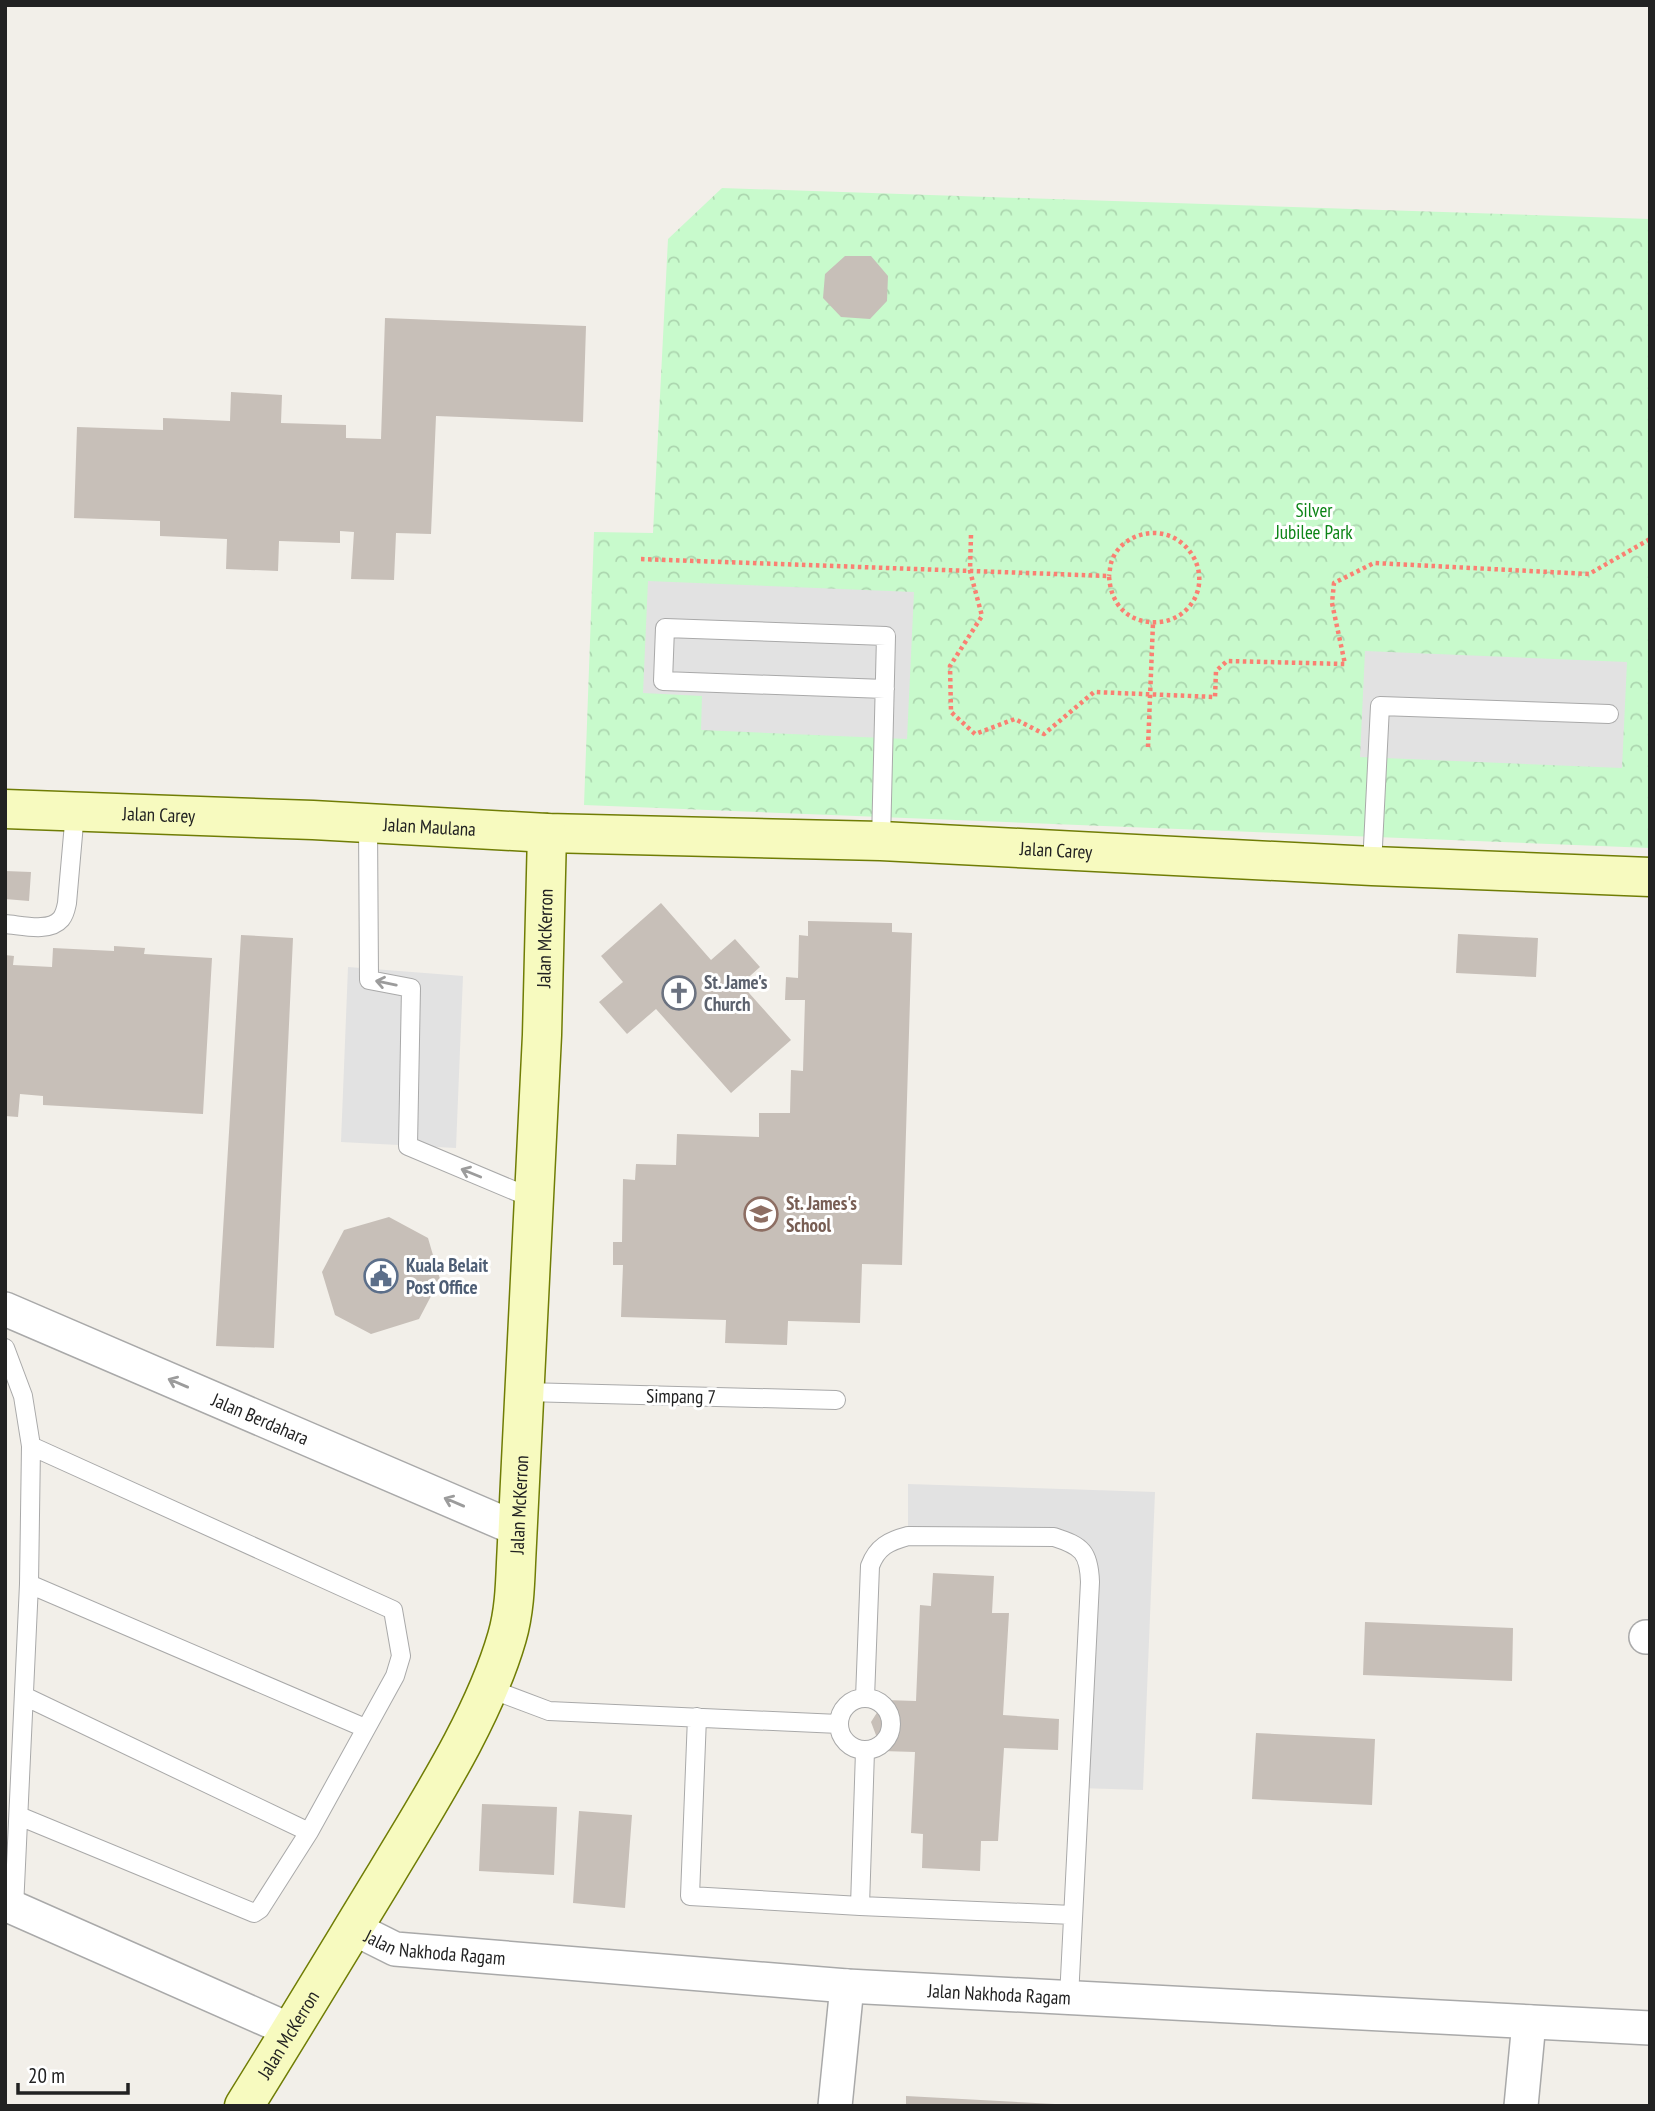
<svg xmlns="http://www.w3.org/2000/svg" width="1655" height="2111" viewBox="0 0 1655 2111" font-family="'PT Sans Narrow',sans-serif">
	<defs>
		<pattern id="park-crowns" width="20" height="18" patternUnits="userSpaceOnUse" patternTransform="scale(1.75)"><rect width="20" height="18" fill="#c8facc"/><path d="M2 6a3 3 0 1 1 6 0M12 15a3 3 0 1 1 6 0" fill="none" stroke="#acd6af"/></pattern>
	</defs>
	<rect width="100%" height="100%" fill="#f2efe9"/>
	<!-- park -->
	<path fill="url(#park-crowns)" d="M722,188L1650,219V848L584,805L594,532L653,533L668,239Z"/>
	<!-- parking -->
	<path fill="#e2e2e2" d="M648,581L914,592L907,739L701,730L702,696L643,693Z
		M1365,651L1627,662L1622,768L1360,757Z
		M348,967L463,976L456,1148L341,1142Z
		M908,1484L1155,1492L1143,1790L1079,1788L1090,1582L1071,1542L908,1536Z"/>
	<!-- building -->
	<path fill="#c7bfb8" d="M845,256H871L888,276L887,301L870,319L841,317L823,298L825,274Z
		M385,318L586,326L583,422L436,416L431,534L396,533L394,580L351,579L354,532L340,531V543L279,541L278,571L226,569L227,539L160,536V521L74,518L77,427L163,430V418L230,421L231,392L282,395L281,423L346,425V438L381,439Z
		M5,871L31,872L29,901L5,899Z
		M661,903L711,960L735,939L760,967L741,984L791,1040L731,1093L656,1009L627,1034L599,1002L623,982L601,956Z
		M808,921L892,923V932L912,933L902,1265L862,1264L860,1323L788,1321L787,1345L725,1343L726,1320L621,1317L623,1265H613V1242H622L623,1179L635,1180L636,1164L676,1165L677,1134L759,1137V1113H790L791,1070L803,1071L805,1000H785L786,977L798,978L799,935L808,936Z
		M1458,934L1538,938L1536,977L1456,973Z
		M241,935L293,938L274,1348L216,1346Z
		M114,946L145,948L144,954L212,958L203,1114L43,1105V1096L20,1094L18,1117L5,1116V955L14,956L13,965L52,967L53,948L114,951Z
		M389,1217L428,1238L440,1279L419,1319L371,1334L335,1315L322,1272L344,1230Z
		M933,1573L994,1576L992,1613H1009L1003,1715L1059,1719L1058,1750L1004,1748L998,1841H981L980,1871L922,1868L923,1834L911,1833L915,1752L882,1751L871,1722L885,1700L916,1701L920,1605L931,1606Z
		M1365,1622L1513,1628L1512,1681L1363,1675Z
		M1256,1733L1375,1739L1372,1805L1252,1799Z
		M482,1804L557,1807L554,1875L479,1871Z
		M579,1811L632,1815L625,1908L573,1903Z
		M906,2096L1055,2104V2106H906Z"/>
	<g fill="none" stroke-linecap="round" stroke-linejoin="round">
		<defs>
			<path id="lane" d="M368,823L369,980L411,988L408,1146L534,1199
				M881,841L886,636L665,628L663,681L885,689
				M1372,866L1380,706L1609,714
				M5,924C21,925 49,933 61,919C65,914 66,908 67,903L75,812
				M5,1348L23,1396L31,1446L29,1584L14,1908
				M525,1392L836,1400
				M29,1584L365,1728
				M488,1688L549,1711L839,1724
				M24,1696L309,1832
				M839 1724a26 26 0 1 1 52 0a26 26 0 1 1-52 0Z
				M865,1698L870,1566C877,1547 889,1541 908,1536L1054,1537C1082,1546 1089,1552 1090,1582L1069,1998
				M697,1717L690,1896L860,1906L1073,1915
				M19,1816L254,1913L260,1909L309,1832L395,1676L401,1656L393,1610L31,1446
				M860,1906L865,1751"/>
			<g id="street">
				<path id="s1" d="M5,1309L517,1529"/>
				<path d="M1646,1637H1650"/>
				<path d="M5,1904L290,2030"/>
				<path id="s2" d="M353,1928L395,1949L847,1986L1650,2028"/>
				<path d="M835,2106L847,1986"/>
				<path d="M1521,2106L1529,2022"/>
			</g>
			<g id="secondary">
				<path id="s3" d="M5,809L313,820L547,833L881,841L1372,866L1650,877"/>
				<path id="s4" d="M244,2106C292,2029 339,1951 386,1874C429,1802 484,1717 507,1637C514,1613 515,1588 516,1563L542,1035L547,833"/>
			</g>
		</defs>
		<!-- lane casing -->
		<use href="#lane" stroke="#a9a9a9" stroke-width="20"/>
		<!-- street casing -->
		<use href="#street" stroke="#a9a9a9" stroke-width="36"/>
		<!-- secondary casing -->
		<use href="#secondary" stroke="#707d05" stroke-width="41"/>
		<!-- path -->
		<path stroke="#fa8072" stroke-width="4.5" stroke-dasharray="3.5 3.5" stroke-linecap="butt" d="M971,535L970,571L982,616L950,666L951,712L975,734L1015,719L1044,734L1094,692L1215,697L1216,671L1227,661L1345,664L1332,603L1334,583L1374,563L1589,574L1650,539
			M641,559L1109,576C1110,588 1112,596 1119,606C1134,626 1168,628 1186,610C1207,590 1202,557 1179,541C1157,525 1122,534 1112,560C1110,565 1110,571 1109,576
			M1148,747L1153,623"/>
		<!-- lane -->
		<use href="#lane" stroke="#fff" stroke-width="18"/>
		<!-- street -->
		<use href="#street" stroke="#fff" stroke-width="33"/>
		<!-- secondary -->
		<use href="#secondary" stroke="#f7fabf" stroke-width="38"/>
	</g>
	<!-- one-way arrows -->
	<defs><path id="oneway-shaft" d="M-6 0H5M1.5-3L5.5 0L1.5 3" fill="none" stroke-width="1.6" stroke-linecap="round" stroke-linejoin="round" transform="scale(1.75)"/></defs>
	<g stroke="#9c9c9c">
		<use href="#oneway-shaft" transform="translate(386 983) rotate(-168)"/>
		<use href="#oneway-shaft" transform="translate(471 1173) rotate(-158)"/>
		<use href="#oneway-shaft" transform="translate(178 1383) rotate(-157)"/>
		<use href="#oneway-shaft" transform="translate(454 1502) rotate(-157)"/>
	</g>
	<!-- icons -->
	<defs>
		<symbol id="church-ring" viewBox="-11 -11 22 22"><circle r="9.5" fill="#fff" stroke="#6b7280" stroke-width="1.5"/><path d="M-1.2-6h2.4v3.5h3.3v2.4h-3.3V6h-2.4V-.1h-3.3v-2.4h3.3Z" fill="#6b7280"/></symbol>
		<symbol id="school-ring" viewBox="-11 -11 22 22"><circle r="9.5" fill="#fff" stroke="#8d6e63" stroke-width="1.5"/><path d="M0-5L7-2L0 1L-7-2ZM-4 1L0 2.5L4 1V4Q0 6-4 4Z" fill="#8d6e63"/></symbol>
		<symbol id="civic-ring" viewBox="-11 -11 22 22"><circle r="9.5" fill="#fff" stroke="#5c6f8a" stroke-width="1.5"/><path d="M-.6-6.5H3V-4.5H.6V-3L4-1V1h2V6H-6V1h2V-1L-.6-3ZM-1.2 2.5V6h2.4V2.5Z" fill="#5c6f8a"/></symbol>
	</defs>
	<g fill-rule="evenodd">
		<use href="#church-ring" x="660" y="974" width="38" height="38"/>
		<use href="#school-ring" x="742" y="1195" width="38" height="38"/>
		<use href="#civic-ring" x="362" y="1257" width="38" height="38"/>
	</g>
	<g text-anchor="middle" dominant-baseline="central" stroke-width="6" stroke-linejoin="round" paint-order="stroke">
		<!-- park labels -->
		<g font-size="19" fill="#0c8416" stroke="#fff">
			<text x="1314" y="510">Silver<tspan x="1314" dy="22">Jubilee Park</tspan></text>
		</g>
		<!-- street labels -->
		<g font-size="19" fill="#222" stroke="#fff">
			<text stroke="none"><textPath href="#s3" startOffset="154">Jalan Carey</textPath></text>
			<text stroke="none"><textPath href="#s3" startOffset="425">Jalan Maulana</textPath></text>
			<text stroke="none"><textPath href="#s3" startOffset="1052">Jalan Carey</textPath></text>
			<text stroke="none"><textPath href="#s4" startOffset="1239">Jalan McKerron</textPath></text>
			<text transform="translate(681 1396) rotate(1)">Simpang 7</text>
			<text stroke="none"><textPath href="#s1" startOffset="278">Jalan Berdahara</textPath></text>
			<text stroke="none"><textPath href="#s4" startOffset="672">Jalan McKerron</textPath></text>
			<text stroke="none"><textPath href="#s2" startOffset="86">Jalan Nakhoda Ragam</textPath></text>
			<text stroke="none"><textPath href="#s2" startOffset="653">Jalan Nakhoda Ragam</textPath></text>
			<text stroke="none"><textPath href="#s4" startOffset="84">Jalan McKerron</textPath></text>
		</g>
		<!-- worship labels -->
		<g font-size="19" font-weight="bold" fill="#5b616d" stroke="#fff" text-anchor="start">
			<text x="704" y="982">St. Jame's<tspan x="704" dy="22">Church</tspan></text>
		</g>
		<!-- education labels -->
		<g font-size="19" font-weight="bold" fill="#785e54" stroke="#fff" text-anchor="start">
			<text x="786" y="1203">St. James's<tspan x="786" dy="22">School</tspan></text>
		</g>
		<!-- service labels -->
		<g font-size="19" font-weight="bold" fill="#4e5e75" stroke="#fff" text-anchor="start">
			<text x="406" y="1265">Kuala Belait<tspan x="406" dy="22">Post Office</tspan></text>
		</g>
	</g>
	<!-- border -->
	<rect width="1655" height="2111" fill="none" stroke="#222222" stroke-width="14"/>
	<!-- scale -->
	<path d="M18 2083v10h110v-10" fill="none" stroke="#222222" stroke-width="3.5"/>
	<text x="28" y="2083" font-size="21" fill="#222222" stroke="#ffffff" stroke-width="5" paint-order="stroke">20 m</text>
</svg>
